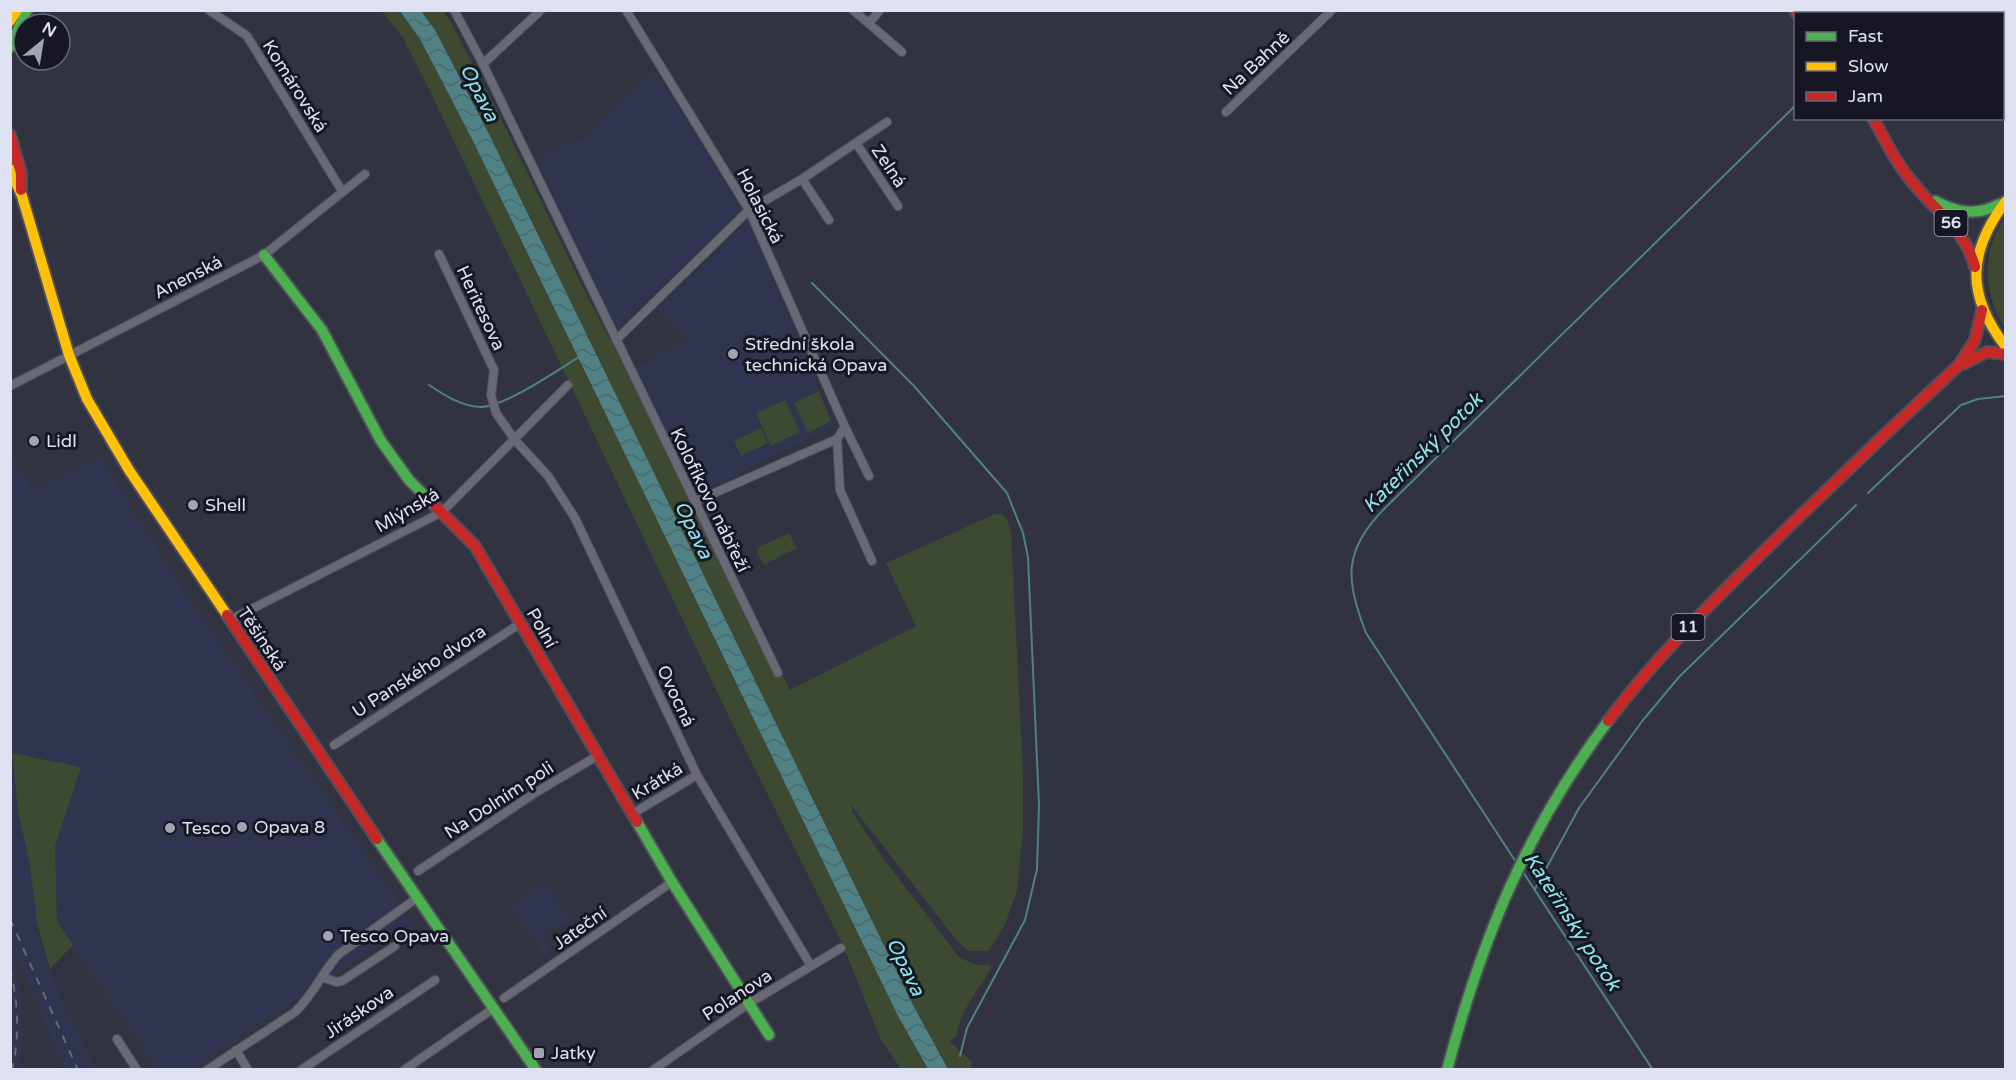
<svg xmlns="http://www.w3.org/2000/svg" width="2016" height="1080" viewBox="0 0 2016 1080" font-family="'Varela Round',sans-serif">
	<defs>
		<pattern id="water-waves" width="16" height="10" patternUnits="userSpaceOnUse" patternTransform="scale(1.5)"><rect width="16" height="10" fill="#508185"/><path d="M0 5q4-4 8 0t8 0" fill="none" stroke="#4b696d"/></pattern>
	</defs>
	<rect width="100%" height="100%" fill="#313341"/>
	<!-- built -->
	<path fill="#313451" d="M656,72L742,209L617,329L536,159L587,136Z
		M749,220L834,426L696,494L636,367L689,340L658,308Z
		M10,453L32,491L100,457L180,587L412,923L189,1069H158L57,921L55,847L81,767L12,753L18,811L30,866L37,923L41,945L61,1000L96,1069H65L18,960L15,962L23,1014L22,1042L18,1069H11Z
		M543,883L573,925L546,929L545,944L553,957L548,960L512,905Z"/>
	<!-- green -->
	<path fill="#3d4931" d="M382,11H400L420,39L472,139L898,1016L928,1069H901L881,1040L843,945L732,723L428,87L403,38Z
		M421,11H443L450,21L498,112L588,298L695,498L790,690L916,626L886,563L995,514H1002L1007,519L1011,533L1023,774V831L1017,890L1005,925L989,951H969L958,942L851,805L853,813L883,858L959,957C968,961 978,968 988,964L992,967C979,989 960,1011 956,1037L949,1041L972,1062L971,1069H948L914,1008L488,132L435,30Z
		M2005,218V328C1983,294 1981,251 2005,218Z
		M819,391L831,421L808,433L794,403Z
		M785,400L800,432L771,446L756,413Z
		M761,428L768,443L741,456L734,441Z
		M789,533L797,548L764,565L757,552L759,547Z
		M12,753L81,767L55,847L57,921L73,945L50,969L37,923L30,866L18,811Z"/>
	<!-- water -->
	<path fill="url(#water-waves)" d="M400,11H421L435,30L488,132L914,1007L948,1069H928L898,1016L472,139L420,39Z"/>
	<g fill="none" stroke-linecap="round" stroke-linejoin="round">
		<!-- stream -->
		<path stroke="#508185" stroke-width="2" d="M1889,14L1892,10
			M812,283L914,386L1007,493L1023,533L1028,557L1039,805L1037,869L1025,920L967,1028L960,1056
			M429,385C444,395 461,406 480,407C503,408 558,370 579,357
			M1868,493L1961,405L1978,399L2006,396
			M1516,862L1366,633C1346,580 1342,551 1385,508L1796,105
			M1521,869L1653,1070
			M1535,889L1579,808L1643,720L1679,677L1856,505"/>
		<defs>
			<path id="street" d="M209,10L247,36L342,191
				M454,10L483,64L778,673
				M626,10L749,210L845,427L869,476
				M853,10L902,52
				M869,23L880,10
				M483,64L541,10
				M1226,112L1332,10
				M856,143L898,206
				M802,179L829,220
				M439,254L494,370L491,395L496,413L515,440L548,476L575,518L697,775L811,966
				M616,340L749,210L802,179L887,122
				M10,386L264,255L365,174
				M837,439L840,490L872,561
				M694,502L837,439L845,427
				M230,620L442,512L568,385
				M334,745L521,623
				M632,814L697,775
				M418,871L535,793L597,756
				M322,977L336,982L342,981L395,946
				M504,998L672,882
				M117,1039L137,1070
				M236,1050L248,1070
				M207,1070L295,1012C315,993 322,972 339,954L417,898
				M301,1070L435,980
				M404,1070L494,1008
				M653,1070L748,1004L841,948"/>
			<path id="fast" d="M10,47L27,10
				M1935,201C1957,213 1977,216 2000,204
				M264,255L322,330L381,441L409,480L435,506
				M637,822L672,882L769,1035
				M377,839L536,1070
				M1447,1070C1482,938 1526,831 1608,721"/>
			<path id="slow" d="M10,21L17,10
				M10,169L22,196L69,355L87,399L129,470L227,615
				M2006,201C1967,253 1966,295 2006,347"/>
			<path id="jam" d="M1795,10L1797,14
				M1873,118C1884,138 1894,160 1909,178C1932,209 1965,228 1975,267
				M10,135L21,173V190
				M1963,364L1987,352L2006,354
				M435,506L475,546L637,822
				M227,615L377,839
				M1608,721C1652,662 1703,611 1755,560C1822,494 1890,429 1959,365L1975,340L1982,310"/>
		</defs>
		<!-- street casing -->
		<use href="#street" stroke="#4e4f5b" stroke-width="10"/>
		<!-- fast casing -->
		<use href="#fast" stroke="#4e4f5b" stroke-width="14"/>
		<!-- slow casing -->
		<use href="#slow" stroke="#4e4f5b" stroke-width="14"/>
		<!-- jam casing -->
		<use href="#jam" stroke="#4e4f5b" stroke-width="14"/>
		<!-- street -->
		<use href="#street" stroke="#686974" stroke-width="8"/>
		<!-- fast -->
		<use href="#fast" stroke="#4caf50" stroke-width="10"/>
		<!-- slow -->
		<use href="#slow" stroke="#ffc107" stroke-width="10"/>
		<!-- jam -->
		<use href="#jam" stroke="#c62828" stroke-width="10"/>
		<!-- rail -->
		<path stroke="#696a77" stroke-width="2" stroke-dasharray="8 8" stroke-linecap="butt" d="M10,919L78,1070
			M10,968C18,1001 20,1036 12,1070"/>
	</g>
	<!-- markers -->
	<g fill="#a1a4b4" stroke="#161722" stroke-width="2">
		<circle cx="733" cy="354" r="6"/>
		<circle cx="34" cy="441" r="6"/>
		<circle cx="193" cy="505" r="6"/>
		<circle cx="242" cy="827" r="6"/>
		<circle cx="170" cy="828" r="6"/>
		<circle cx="328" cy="936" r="6"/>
		<rect x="533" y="1047" width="12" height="12" rx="3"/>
	</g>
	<g text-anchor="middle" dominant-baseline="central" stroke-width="6" stroke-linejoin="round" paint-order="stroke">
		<!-- shield labels -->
		<g fill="#161722" stroke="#a2a4b4" stroke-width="1.5">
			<rect x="1934.5" y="210" width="33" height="26" rx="4.5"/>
			<rect x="1671.5" y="614" width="33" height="26" rx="4.5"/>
		</g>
		<g font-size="16" font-weight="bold" fill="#dee1f2">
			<text x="1951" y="223">56</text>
			<text x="1688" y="627">11</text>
		</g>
		<!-- street labels -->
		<g font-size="18" fill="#dee1f2" stroke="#161722">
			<text transform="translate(1256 63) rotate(-43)">Na Bahně</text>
			<text transform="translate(295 86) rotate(58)">Komárovská</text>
			<text transform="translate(889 166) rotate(56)">Zelná</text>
			<text transform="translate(760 206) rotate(63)">Holasická</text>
			<text transform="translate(188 277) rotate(-27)">Anenská</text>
			<text transform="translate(481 308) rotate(65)">Heritesova</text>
			<text transform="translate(710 500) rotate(64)">Kolofíkovo nábřeží</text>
			<text transform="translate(407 510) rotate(-30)">Mlýnská</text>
			<text transform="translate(542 628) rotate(60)">Polní</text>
			<text transform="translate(262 639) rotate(56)">Těšínská</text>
			<text transform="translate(419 671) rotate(-33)">U Panského dvora</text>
			<text transform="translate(676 696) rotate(65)">Ovocná</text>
			<text transform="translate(657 781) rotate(-31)">Krátká</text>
			<text transform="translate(499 800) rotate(-33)">Na Dolním poli</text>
			<text transform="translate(580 928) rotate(-35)">Jateční</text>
			<text transform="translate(737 995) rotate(-33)">Polanova</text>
			<text transform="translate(359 1012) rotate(-34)">Jiráskova</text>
		</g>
		<!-- poi labels -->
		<g font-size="18" fill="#dee1f2" stroke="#161722" text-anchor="start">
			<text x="745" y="344">Střední škola<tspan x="745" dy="21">technická Opava</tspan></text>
			<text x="46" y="441">Lidl</text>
			<text x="205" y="505">Shell</text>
			<text x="254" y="827">Opava 8</text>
			<text x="182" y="828">Tesco</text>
			<text x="340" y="936">Tesco Opava</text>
			<text x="551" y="1053">Jatky</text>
		</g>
		<!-- water labels -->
		<g font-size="20" font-style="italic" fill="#8ce7ed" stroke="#161722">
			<text transform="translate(479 93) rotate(63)">Opava</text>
			<text transform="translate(1423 453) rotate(-45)">Kateřinský potok</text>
			<text transform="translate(693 530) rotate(64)">Opava</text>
			<text transform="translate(1572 922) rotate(57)">Kateřinský potok</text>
			<text transform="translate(905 967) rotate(64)">Opava</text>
		</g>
	</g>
	<!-- border -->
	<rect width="2016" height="1080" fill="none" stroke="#dee1f2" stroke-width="24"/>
	<!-- legend -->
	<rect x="1794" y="12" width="210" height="108" fill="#161722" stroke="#666875" stroke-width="1.5"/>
	<rect x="1806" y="32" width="30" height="9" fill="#4caf50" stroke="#666875" stroke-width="1.5"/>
	<text x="1848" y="42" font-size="18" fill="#dee1f2">Fast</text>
	<rect x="1806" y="62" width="30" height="9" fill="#ffc107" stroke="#666875" stroke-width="1.5"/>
	<text x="1848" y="72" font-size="18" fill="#dee1f2">Slow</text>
	<rect x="1806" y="92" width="30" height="9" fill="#c62828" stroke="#666875" stroke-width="1.5"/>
	<text x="1848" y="102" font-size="18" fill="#dee1f2">Jam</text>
	<!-- north arrow -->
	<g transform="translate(42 42) rotate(30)"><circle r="28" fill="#161722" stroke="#666875" stroke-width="1.5"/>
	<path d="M0-4.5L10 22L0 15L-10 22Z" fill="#a1a4b4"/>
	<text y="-9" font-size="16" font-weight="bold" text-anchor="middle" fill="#dee1f2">N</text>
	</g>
</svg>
